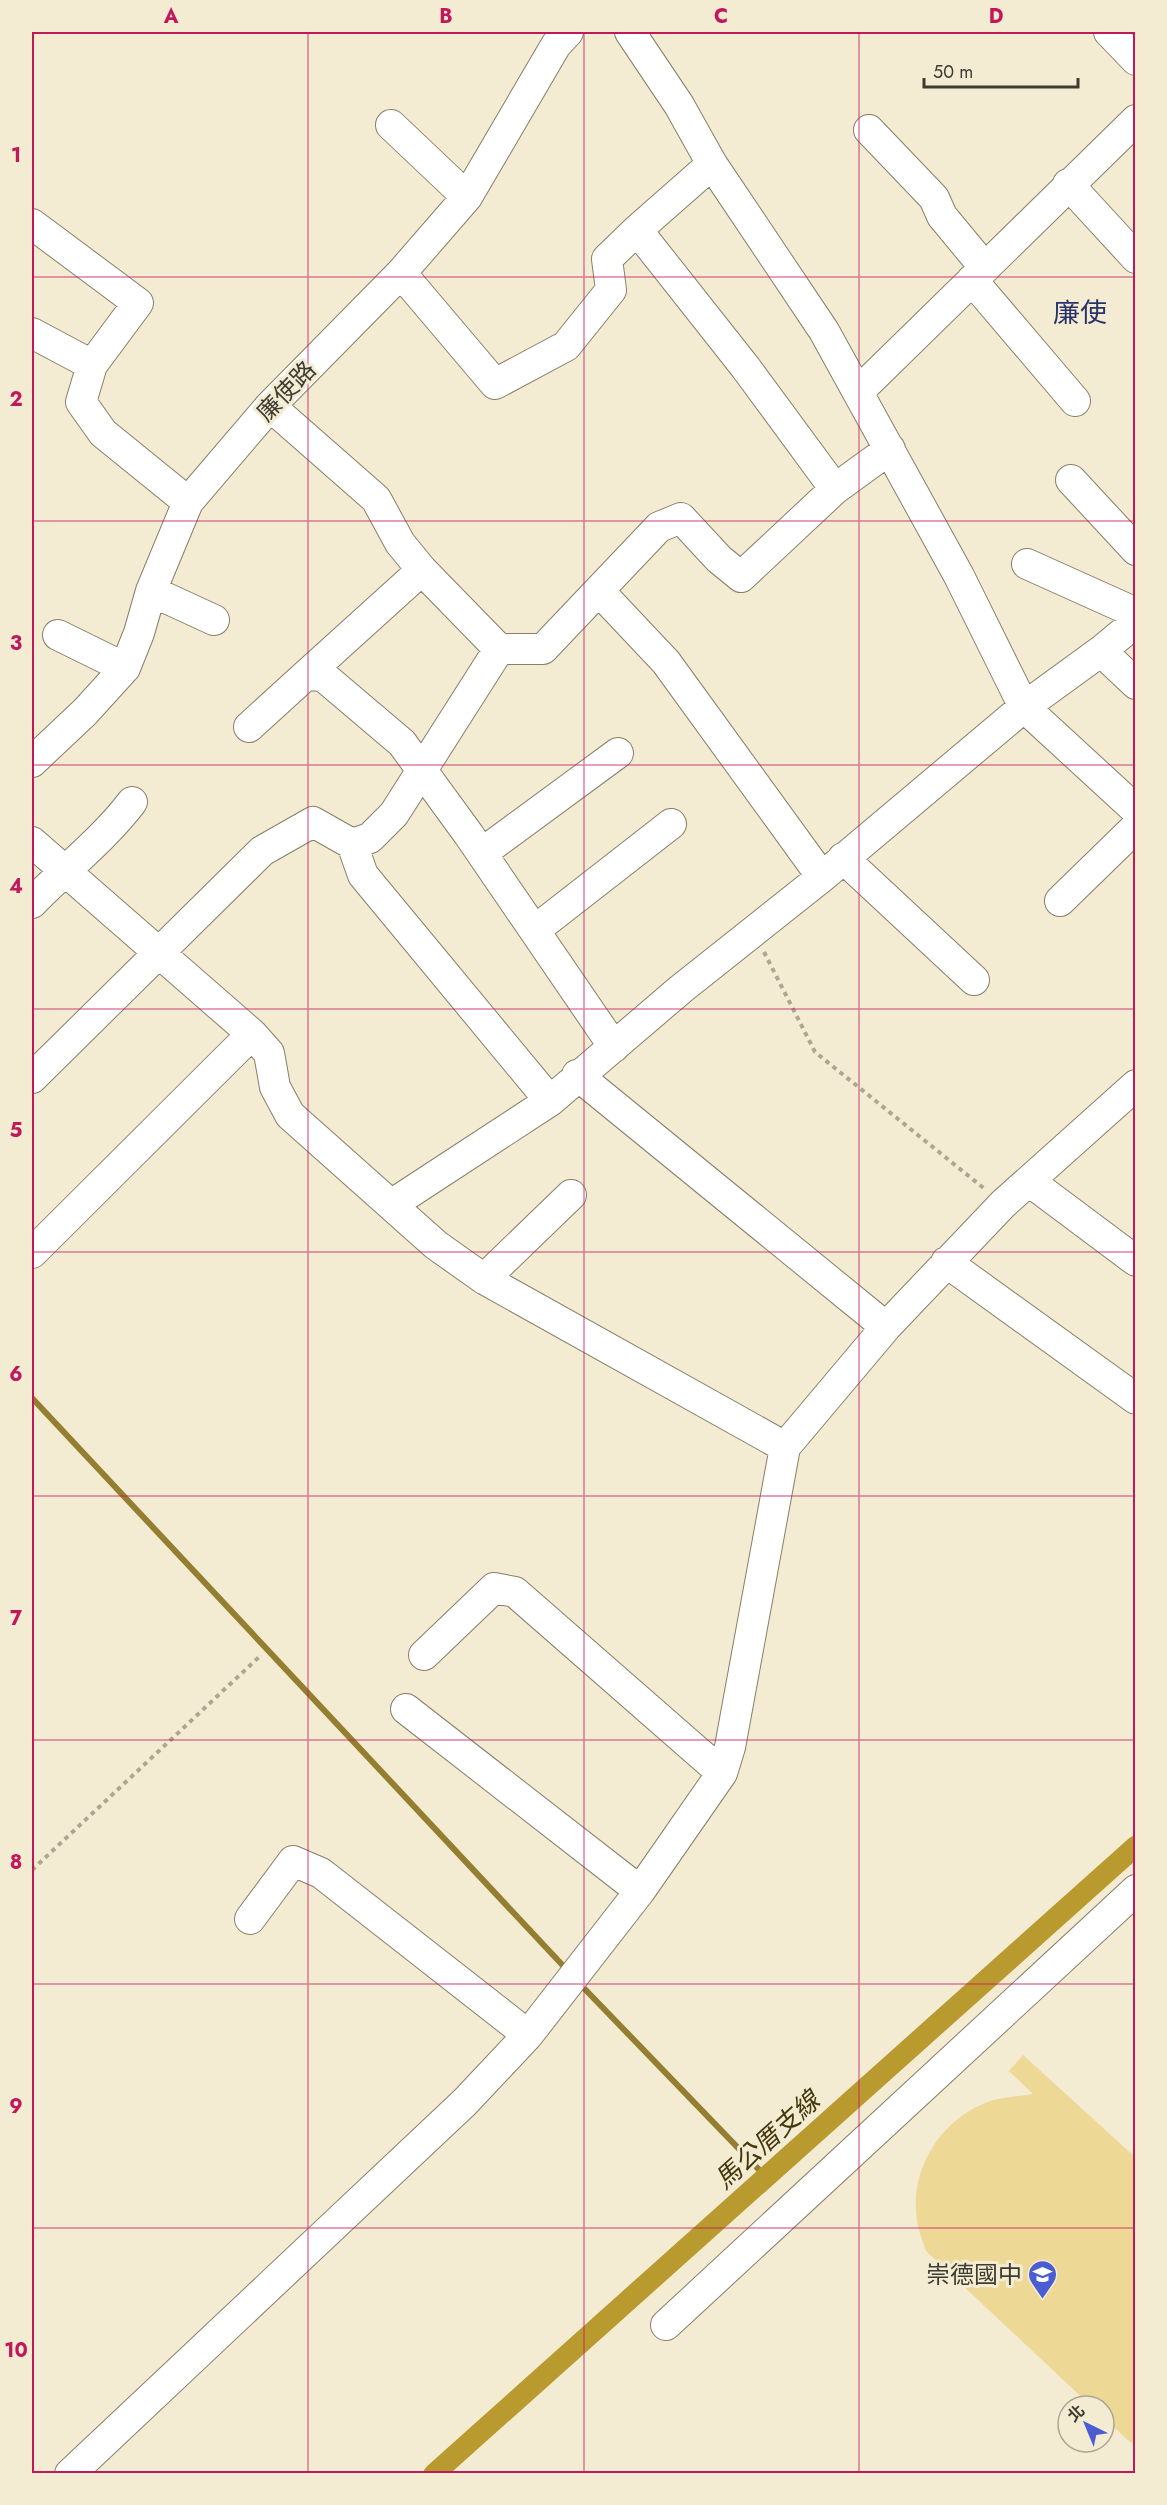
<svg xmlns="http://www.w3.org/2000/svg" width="1167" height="2505" viewBox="0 0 1167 2505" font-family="Jost,'Noto Sans TC',sans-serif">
	<rect width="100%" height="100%" fill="#f3ecd3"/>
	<!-- green -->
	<path fill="#eed895" d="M1023,2055L1135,2157V2443L1130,2442L1104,2418V2406H1091L926,2251C923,2241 918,2230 917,2220C909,2172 939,2122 983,2104C998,2097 1016,2097 1033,2094L1009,2071Z"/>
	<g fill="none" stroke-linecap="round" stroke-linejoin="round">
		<!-- stream -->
		<path stroke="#947e30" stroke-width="6" d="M32,1398L568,1971
			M579,1983L766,2177"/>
		<!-- canal -->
		<path stroke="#b99a2f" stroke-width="21" d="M434,2474L1136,1846"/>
		<defs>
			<path id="minor" d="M630,32L679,105L712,164L824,331L959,576L1024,707L1136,810
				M1109,32L1136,60
				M391,125L467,197
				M869,130L934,198L942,216L985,268
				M712,164L637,230L746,368L835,489
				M1068,184L1136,258
				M32,224L138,303L92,365L81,402L103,433L188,502
				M401,273L495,384L566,346L611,290L607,259L637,230
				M972,280L1075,401
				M32,333L92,365
				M859,391L1136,120
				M270,406L376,499L400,543L422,570L499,649H543L659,527L681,518L719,559L741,577L835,489L890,449
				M1071,480L1136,550
				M1027,564L1136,613
				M151,591L214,620
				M599,591L666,662L822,877
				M58,635L125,668
				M1101,651L1136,684
				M306,675L422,570
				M249,727L306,675L323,676L402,743L469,835L614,1047
				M32,762L85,712L125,668L139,633L151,591L188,502L270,406L401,273L467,197L556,45L568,32
				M32,842L252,1034L269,1053L275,1087L290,1115L436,1245L484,1279L785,1447L886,1327L1003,1204L1136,1085
				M352,844L363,875L550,1101
				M482,853L618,753
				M843,858L974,980
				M1060,901L1136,827
				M32,903C65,869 103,840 132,802
				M535,930L671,824
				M577,1075L886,1327
				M32,1078L262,851L313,822L352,844L370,838L394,814L499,649
				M1029,1181L1136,1261
				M391,1205L550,1101L681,989L822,877L1024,707L1101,651L1136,622
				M32,1253L252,1034
				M946,1262L1136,1399
				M484,1279L571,1195
				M424,1655L494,1588L515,1592L722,1773
				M406,1709L640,1891
				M250,1919L293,1861L321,1873L528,2035
				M666,2325L1136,1890
				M70,2474L465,2102L528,2035L640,1891L722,1773L730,1747L785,1447"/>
		</defs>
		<!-- minor casing -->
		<use href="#minor" stroke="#867f69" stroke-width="32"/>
		<!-- path -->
		<path stroke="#aca693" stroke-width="4" stroke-dasharray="4.5 4.5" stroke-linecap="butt" d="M764,952L815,1052L986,1190
			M32,1870L259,1657"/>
		<!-- minor -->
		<use href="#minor" stroke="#fff" stroke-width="30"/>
	</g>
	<!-- grid -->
	<path fill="none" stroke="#c2185b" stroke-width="1.5" stroke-opacity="0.55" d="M308,32V2474M584,32V2474M859,32V2474M32,277H1136M32,521H1136M32,765H1136M32,1009H1136M32,1252H1136M32,1496H1136M32,1740H1136M32,1984H1136M32,2228H1136"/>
	<!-- icons -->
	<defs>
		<symbol id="school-pin" viewBox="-11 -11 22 30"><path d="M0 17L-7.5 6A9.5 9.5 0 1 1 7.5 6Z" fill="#4b5dd2" stroke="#f3ecd3"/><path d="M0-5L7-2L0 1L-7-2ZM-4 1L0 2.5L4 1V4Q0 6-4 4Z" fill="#fff"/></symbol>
	</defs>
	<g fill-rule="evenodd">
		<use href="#school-pin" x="1026" y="2258" width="33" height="45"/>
	</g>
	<g text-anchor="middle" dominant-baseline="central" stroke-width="6" stroke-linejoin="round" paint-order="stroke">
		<!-- street labels -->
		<g font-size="24" fill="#3e3b31" stroke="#f3ecd3">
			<text transform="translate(286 391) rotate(-46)">廉使路</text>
		</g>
		<!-- poi labels -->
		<g font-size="24" fill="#3e3b31" stroke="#f3ecd3" text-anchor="end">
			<text x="1022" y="2274">崇德國中</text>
		</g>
		<!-- water labels -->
		<g font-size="26" font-style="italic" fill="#44370b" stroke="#f3ecd3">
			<text transform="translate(767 2140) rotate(-42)">馬公厝支線</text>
		</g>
		<!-- quarter labels -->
		<g font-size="27" fill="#28336c" stroke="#f3ecd3">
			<text x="1080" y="312">廉使</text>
		</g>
	</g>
	<!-- border -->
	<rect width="1167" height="2505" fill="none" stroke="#f3ecd3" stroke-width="66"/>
	<!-- north arrow -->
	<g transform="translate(1086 2424) rotate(317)"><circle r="28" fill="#f3ecd3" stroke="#aba592" stroke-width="1.5"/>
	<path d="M0-4.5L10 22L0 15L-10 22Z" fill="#4b5dd2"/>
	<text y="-9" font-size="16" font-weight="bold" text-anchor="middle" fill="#3e3b31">北</text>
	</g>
	<!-- scale -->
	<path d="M924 78v9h154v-9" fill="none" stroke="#3e3b31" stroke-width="3"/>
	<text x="933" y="78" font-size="18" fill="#3e3b31" stroke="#f3ecd3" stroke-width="4.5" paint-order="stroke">50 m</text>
	<rect x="33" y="33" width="1101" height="2439" fill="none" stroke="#c2185b" stroke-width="2"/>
	<g font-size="20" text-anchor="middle" font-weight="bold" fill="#c2185b">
		<text x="171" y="23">A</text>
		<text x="446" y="23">B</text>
		<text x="721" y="23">C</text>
		<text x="996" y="23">D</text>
		<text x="16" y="162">1</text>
		<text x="16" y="406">2</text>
		<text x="16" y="650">3</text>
		<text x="16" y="893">4</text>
		<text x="16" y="1137">5</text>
		<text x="16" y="1381">6</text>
		<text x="16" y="1625">7</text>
		<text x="16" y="1869">8</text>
		<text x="16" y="2113">9</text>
		<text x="16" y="2357">10</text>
	</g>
</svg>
